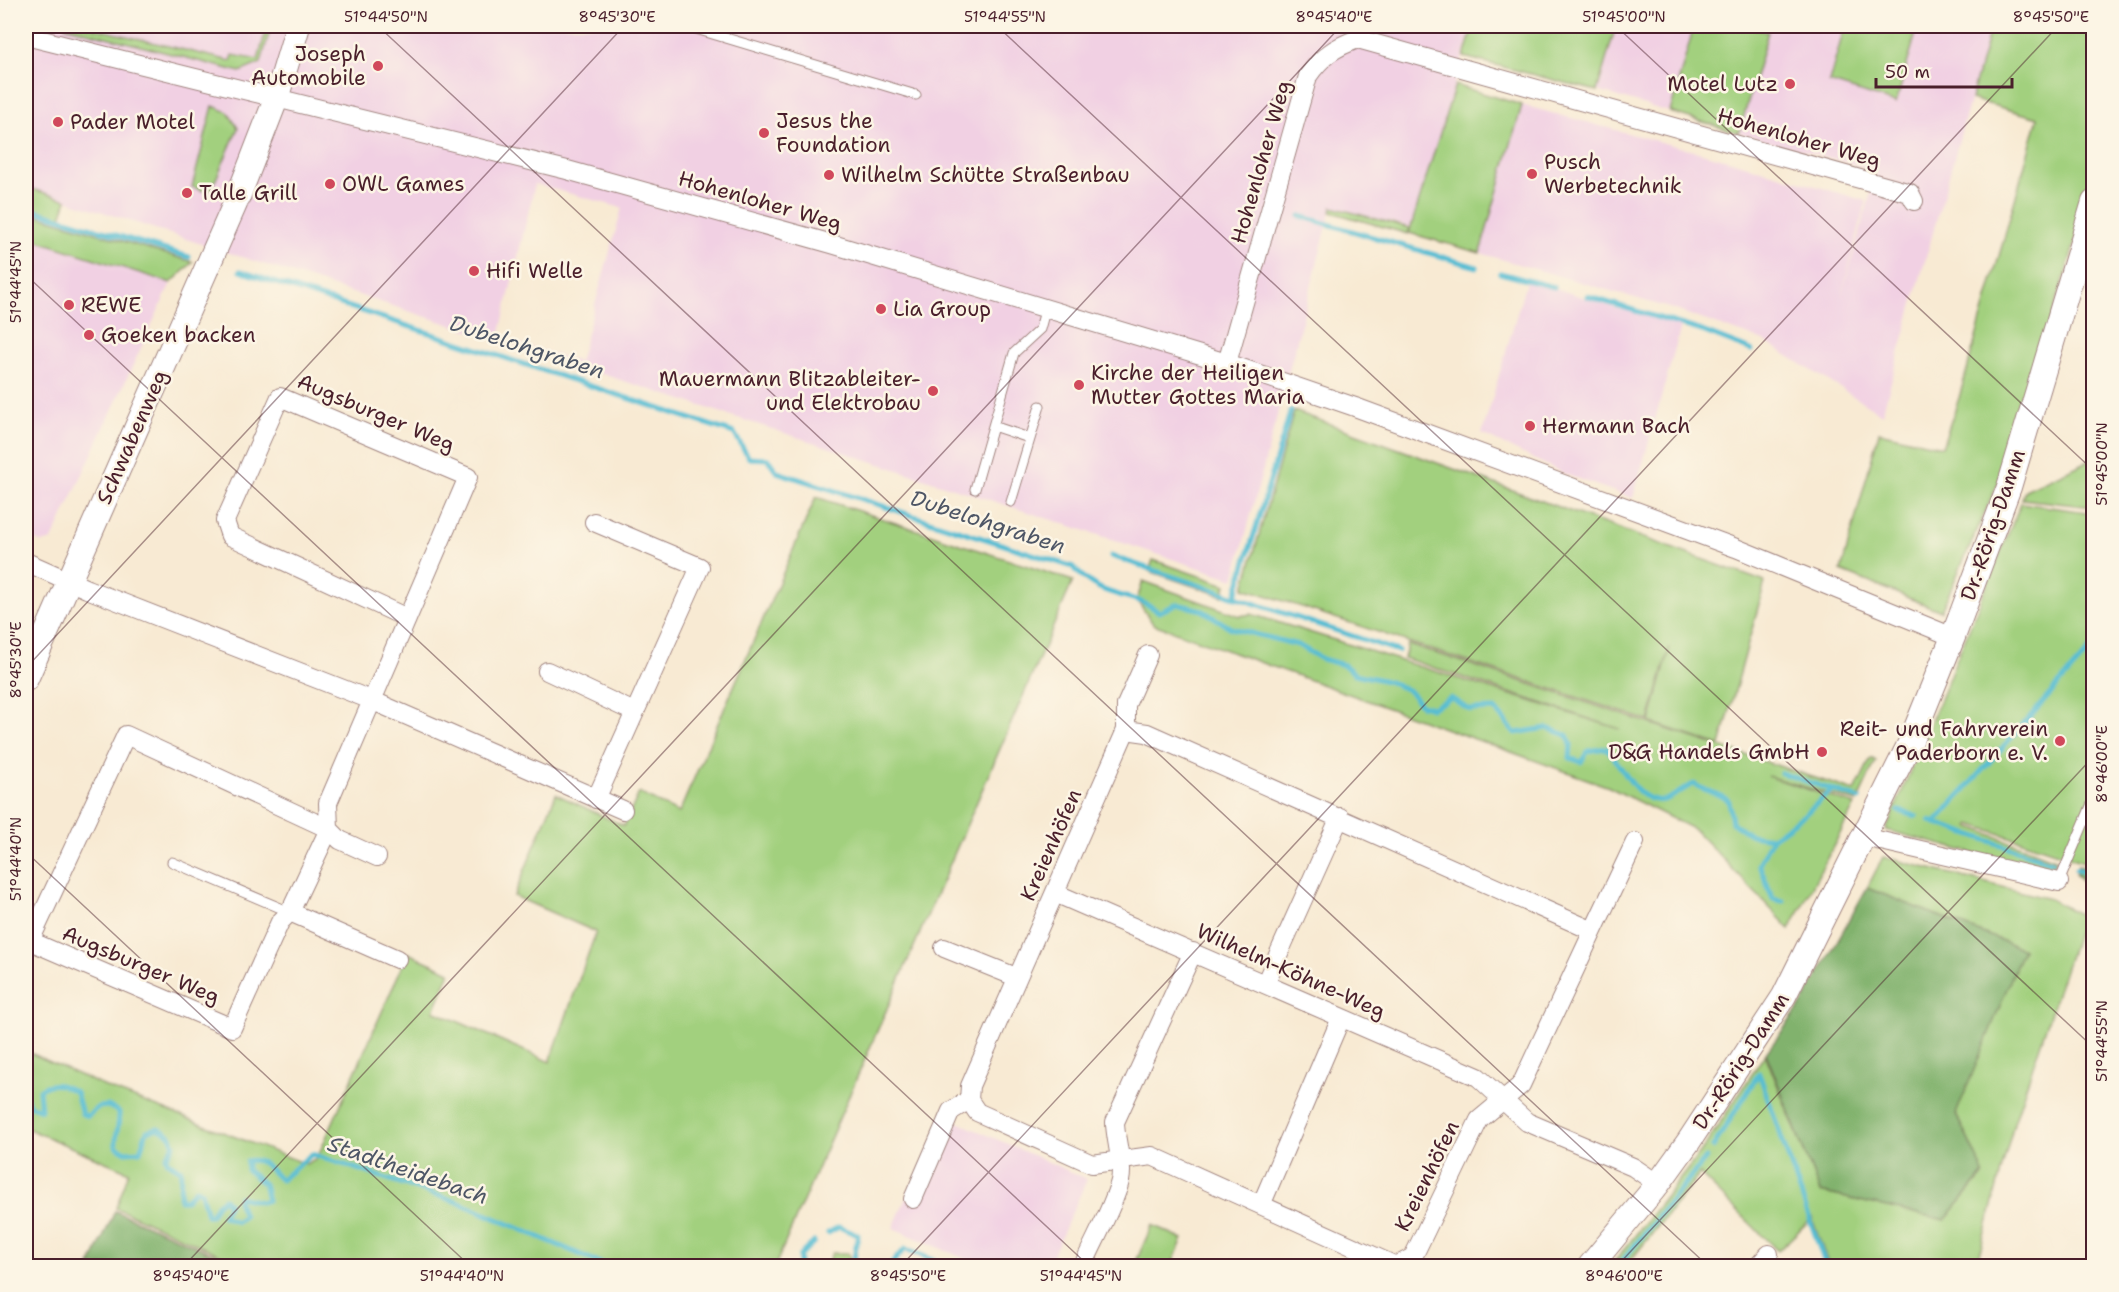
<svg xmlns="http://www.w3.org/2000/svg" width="2119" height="1292" viewBox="0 0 2119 1292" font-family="'Shantell Sans',sans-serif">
	<rect width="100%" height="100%" fill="#fcf5e5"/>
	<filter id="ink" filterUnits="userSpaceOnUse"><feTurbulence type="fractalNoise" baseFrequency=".0167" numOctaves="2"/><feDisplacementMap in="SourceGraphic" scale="12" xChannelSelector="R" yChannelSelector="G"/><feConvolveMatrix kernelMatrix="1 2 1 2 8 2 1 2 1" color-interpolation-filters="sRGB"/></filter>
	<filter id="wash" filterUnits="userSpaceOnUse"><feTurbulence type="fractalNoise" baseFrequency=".008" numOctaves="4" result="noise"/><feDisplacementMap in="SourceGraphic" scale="24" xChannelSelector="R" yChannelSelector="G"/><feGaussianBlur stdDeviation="1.35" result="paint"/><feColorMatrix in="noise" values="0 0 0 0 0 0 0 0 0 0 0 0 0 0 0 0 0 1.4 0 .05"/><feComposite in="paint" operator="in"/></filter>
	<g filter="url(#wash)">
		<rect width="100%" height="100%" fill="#f8ead3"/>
		<!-- built -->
		<path fill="#f1d0e3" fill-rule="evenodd" d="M26,26H1472L1411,227L1332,207L1234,579L26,187ZM213,106L229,112L192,187L197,171ZM535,184L622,208L579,362L499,337Z
			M1617,26H1694L1669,112L1598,91Z
			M1695,26H1845L1829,82L1918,26H1991L1882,414L1764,341L1673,309L1480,253L1522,105L1724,159L1866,201L1840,301L1877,171L1739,133L1763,47Z
			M26,237L171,283L52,540L42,543L26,536Z
			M1527,279L1619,309L1682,323L1633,498L1567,475L1482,434Z
			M953,1120L1087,1179L1048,1266H982L893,1228L905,1200Z"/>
		<!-- green -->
		<path fill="#a2d07e" stroke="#767854" stroke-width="1.5" d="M64,26H85L231,61L233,55L258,60L267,26H271L261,63L240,72Z
			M1473,26H1616L1597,91L1464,57Z
			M1694,26H1745L1768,32L1739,133L1670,112Z
			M1845,26H1918L1896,103L1829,82Z
			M1991,26H2093V166L2076,240L2002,474L1941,611L1841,571L1879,432L1942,447L1959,398L2038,118L1971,99Z
			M1455,85L1522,105L1480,253L1409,233Z
			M213,106L228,112L238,128L210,193L192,187Z
			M26,187L67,200L61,217L26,206Z
			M1332,207L1410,228L1408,234L1331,212Z
			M26,212L193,262L171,283L26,237Z
			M1294,411L1765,582L1720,746L1650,722L1670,647L1649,721L1244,588Z
			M2093,459V507L2022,499L2025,490Z
			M816,497L1073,581L775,1266H245L116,1208L129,1172L26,1128V1051L108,1088L306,1164L317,1158L408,953L450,972L434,1011L550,1062L596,932L514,896L556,794L624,826L639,793L679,813Z
			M2021,503L2093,513V865L1971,824L1969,826L2057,860L2050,874L1886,830Z
			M1153,560L1226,585L1223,596L1149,571Z
			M1143,581L1240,616L1251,614L1620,729L1404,658L1408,644L1855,791L1871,758L1876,761L1857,802L1767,776L1855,805L1790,929L1695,830L1609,787L1153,624L1137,600Z
			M1883,857L2050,899L2083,916L2014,1123L1976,1266H1829L1812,1218L1778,1251L1700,1174L1626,1266H1611L1701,1152L1765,1054L1820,1192L1945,1220L1984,1174L1956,1113L2023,949L1867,888Z
			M1152,1225L1183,1239L1171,1266H1134Z
			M832,1253H848L852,1266H826Z"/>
		<!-- forest -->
		<path fill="#81b26d" stroke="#66684c" stroke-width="1.5" d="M2078,865L2093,870V890L2075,874Z
			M1867,888L2023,949L1956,1114L1984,1173L1945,1220L1820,1192L1766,1053L1802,1004Z
			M115,1211L240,1266H90Z"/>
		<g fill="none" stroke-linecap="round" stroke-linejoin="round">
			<!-- stream -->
			<path stroke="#56bdd3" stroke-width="5" d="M26,208L189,257
				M1300,216L1477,267
				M240,271L734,433L749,458L768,459L777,472L1073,567C1105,603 1129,589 1159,612L1177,604L1202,610L1231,628L1298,645L1322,659L1344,665L1355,674L1387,681L1408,690L1421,705L1432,708L1451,698L1470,710L1495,709L1515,733L1547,728L1567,735L1571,744L1570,758L1581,762L1588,751L1606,748C1623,765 1636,805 1664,800C1672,799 1685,787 1694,784C1706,793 1718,791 1729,801L1732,823L1751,835L1772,838L1804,815L1831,791
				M1500,273L1554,287
				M1587,296L1702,331L1751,350
				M1111,556L1398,651
				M1235,598L1291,410
				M1781,773L1860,799
				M1899,811L1916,816
				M1930,821L2052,862
				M1935,823L2094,645
				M1772,838L1759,864L1773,899L1783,901
				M2076,869L2094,875
				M26,1098L29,1105L41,1110L39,1090C52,1080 63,1085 76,1092L82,1114L88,1116L98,1107L108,1106L119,1112C120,1124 115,1134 116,1146L126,1152L140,1151L147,1131L158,1128L170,1135L174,1145L166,1157L168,1162L181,1170L180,1200H186L196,1189L201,1192L207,1215H211L217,1204L224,1199L229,1204L223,1216L237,1222L244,1216L238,1201L239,1197L261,1202L268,1200L264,1184L247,1170V1161C264,1157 269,1170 281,1180L312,1154L455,1201L607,1266
				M1713,1147L1759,1073L1826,1266
				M828,1233L839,1227L858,1235L854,1258L859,1266
				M799,1266L800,1255L814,1242
				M889,1266L905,1249L949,1266
				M1618,1266L1706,1158"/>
		</g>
	</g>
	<g filter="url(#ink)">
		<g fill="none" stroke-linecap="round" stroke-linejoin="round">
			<defs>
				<path id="service" d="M686,26L916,95
					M993,426L1029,438
					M975,489L1014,353L1040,329L1046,307
					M1011,502L1040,406
					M172,862L290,912
					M2059,882L2094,799"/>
				<path id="minor" d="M26,36L567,170L832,244L1227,363L1308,76C1322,56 1335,47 1358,39L1910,193L1914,201
					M1227,363L1355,407L1736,548L1953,637
					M594,522L700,567L596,799
					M26,562L87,589L371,700L623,810
					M547,671L634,712
					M1126,730L1147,733L1593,931L1521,1085L1479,1120L1413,1257L1396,1266L1152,1156L1092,1164L977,1112L969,1100L970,1086Z
					M1126,730V705L1148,655
					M1864,837L2059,882
					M377,857L340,840L329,829L290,912L280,922L232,1028L30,941L126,735L329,829L328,803L468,477L280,397L225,521L230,536L407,618
					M1055,893L1478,1077L1527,1122L1633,1167L1658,1184
					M290,912L397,959
					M1593,931L1635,842
					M944,948L1016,977
					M1265,984L1340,817
					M913,1199L951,1111L969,1100
					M1262,1203L1341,1018
					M1083,1266C1094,1240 1113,1208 1120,1181C1124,1164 1115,1140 1115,1122L1193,952
					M1758,1266L1769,1254"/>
				<path id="tertiary" d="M26,679L238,197L276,99L298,26
					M1590,1266L1658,1184L1689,1141L1784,996L1910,743L1953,637L2009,487L2094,202"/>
			</defs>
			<!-- service casing -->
			<use href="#service" stroke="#a1847f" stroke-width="11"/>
			<!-- minor casing -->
			<use href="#minor" stroke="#a1847f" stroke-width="20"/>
			<!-- tertiary casing -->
			<use href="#tertiary" stroke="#a1847f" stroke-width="26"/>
			<!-- service -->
			<use href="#service" stroke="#fff" stroke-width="9"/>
			<!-- minor -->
			<use href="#minor" stroke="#fff" stroke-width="18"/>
			<!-- tertiary -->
			<use href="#tertiary" stroke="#fff" stroke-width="24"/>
		</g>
	</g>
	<!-- ticks -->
	<path fill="none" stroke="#4a1f2b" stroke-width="1.5" stroke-opacity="0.45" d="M378,26L1708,1266M997,26L2094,1048M1616,26L2094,471M26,275L1089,1266M26,668L624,26M26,852L470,1266M184,1266L1341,26M901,1266L2058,26M1617,1266L2094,756"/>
	<!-- markers -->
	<g fill="#d1495b" stroke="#fcf5e5" stroke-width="2">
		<circle cx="378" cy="66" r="6"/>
		<circle cx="1790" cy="84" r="6"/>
		<circle cx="58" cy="122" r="6"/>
		<circle cx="764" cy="133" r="6"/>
		<circle cx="1532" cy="174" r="6"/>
		<circle cx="829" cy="175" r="6"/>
		<circle cx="330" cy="184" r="6"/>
		<circle cx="187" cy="193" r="6"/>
		<circle cx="474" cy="271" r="6"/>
		<circle cx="69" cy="305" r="6"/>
		<circle cx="881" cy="309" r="6"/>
		<circle cx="89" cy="335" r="6"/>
		<circle cx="1079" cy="385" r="6"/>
		<circle cx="933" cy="391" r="6"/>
		<circle cx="1530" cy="426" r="6"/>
		<circle cx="2060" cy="741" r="6"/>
		<circle cx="1822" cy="752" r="6"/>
	</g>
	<g text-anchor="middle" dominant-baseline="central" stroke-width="5" stroke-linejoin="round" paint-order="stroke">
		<!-- poi labels -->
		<g font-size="21" fill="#4a1f2b" stroke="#fcf5e5" text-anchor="start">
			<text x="366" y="54" text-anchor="end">Joseph<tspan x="366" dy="24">Automobile</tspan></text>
			<text x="1778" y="84" text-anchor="end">Motel Lutz</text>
			<text x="776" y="121">Jesus the<tspan x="776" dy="24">Foundation</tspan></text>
			<text x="70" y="122">Pader Motel</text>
			<text x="1544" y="162">Pusch<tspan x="1544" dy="24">Werbetechnik</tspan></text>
			<text x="841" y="175">Wilhelm Schütte Straßenbau</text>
			<text x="342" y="184">OWL Games</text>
			<text x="199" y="193">Talle Grill</text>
			<text x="486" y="271">Hifi Welle</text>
			<text x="81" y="305">REWE</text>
			<text x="893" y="309">Lia Group</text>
			<text x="101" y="335">Goeken backen</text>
			<text x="1091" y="373">Kirche der Heiligen<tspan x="1091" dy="24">Mutter Gottes Maria</tspan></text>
			<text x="921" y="379" text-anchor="end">Mauermann Blitzableiter-<tspan x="921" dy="24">und Elektrobau</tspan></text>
			<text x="1542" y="426">Hermann Bach</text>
			<text x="2048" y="729" text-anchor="end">Reit- und Fahrverein<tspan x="2048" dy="24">Paderborn e. V.</tspan></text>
			<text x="1810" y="752" text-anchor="end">D&amp;G Handels GmbH</text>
		</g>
		<!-- street labels -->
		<g font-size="21" fill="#4a1f2b" stroke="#fcf5e5">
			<text transform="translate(1799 138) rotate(16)">Hohenloher Weg</text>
			<text transform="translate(1261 162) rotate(-74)">Hohenloher Weg</text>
			<text transform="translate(760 201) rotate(16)">Hohenloher Weg</text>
			<text transform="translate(376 413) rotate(23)">Augsburger Weg</text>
			<text transform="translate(132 437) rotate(-66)">Schwabenweg</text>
			<text transform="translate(1993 525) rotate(-71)">Dr.-Rörig-Damm</text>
			<text transform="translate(1051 845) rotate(-66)">Kreienhöfen</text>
			<text transform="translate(141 965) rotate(23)">Augsburger Weg</text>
			<text transform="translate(1291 971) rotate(24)">Wilhelm-Köhne-Weg</text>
			<text transform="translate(1741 1061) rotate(-57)">Dr.-Rörig-Damm</text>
			<text transform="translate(1427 1176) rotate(-64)">Kreienhöfen</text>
		</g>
		<!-- water labels -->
		<g font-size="22" font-style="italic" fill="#4e5666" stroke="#fcf5e5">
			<text transform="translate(527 347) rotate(18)">Dubelohgraben</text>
			<text transform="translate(988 522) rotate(18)">Dubelohgraben</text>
			<text transform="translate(408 1170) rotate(19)">Stadtheidebach</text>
		</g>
	</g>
	<!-- margin -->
	<rect width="2119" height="1292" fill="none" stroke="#fcf5e5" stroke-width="66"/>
	<!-- scale -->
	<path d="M1876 78v9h136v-9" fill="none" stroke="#4a1f2b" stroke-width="3"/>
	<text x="1885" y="78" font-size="18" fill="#4a1f2b" stroke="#fcf5e5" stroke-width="4.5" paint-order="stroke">50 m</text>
	<rect x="33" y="33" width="2053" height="1226" fill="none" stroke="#4a1f2b" stroke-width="2"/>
	<g font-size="15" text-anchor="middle" fill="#4a1f2b">
		<text x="386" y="22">51°44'50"N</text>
		<text x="617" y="22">8°45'30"E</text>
		<text x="1005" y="22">51°44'55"N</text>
		<text x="1334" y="22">8°45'40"E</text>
		<text x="1624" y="22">51°45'00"N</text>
		<text x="2051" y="22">8°45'50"E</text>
		<text transform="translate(16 282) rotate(-90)" y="5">51°44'45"N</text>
		<text transform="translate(2102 464) rotate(-90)" y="5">51°45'00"N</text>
		<text transform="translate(16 660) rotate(-90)" y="5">8°45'30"E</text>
		<text transform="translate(2102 764) rotate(-90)" y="5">8°46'00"E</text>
		<text transform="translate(16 859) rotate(-90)" y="5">51°44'40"N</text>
		<text transform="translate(2102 1041) rotate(-90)" y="5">51°44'55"N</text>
		<text x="191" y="1281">8°45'40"E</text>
		<text x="462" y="1281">51°44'40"N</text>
		<text x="908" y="1281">8°45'50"E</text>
		<text x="1081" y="1281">51°44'45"N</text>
		<text x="1624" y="1281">8°46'00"E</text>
	</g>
</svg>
